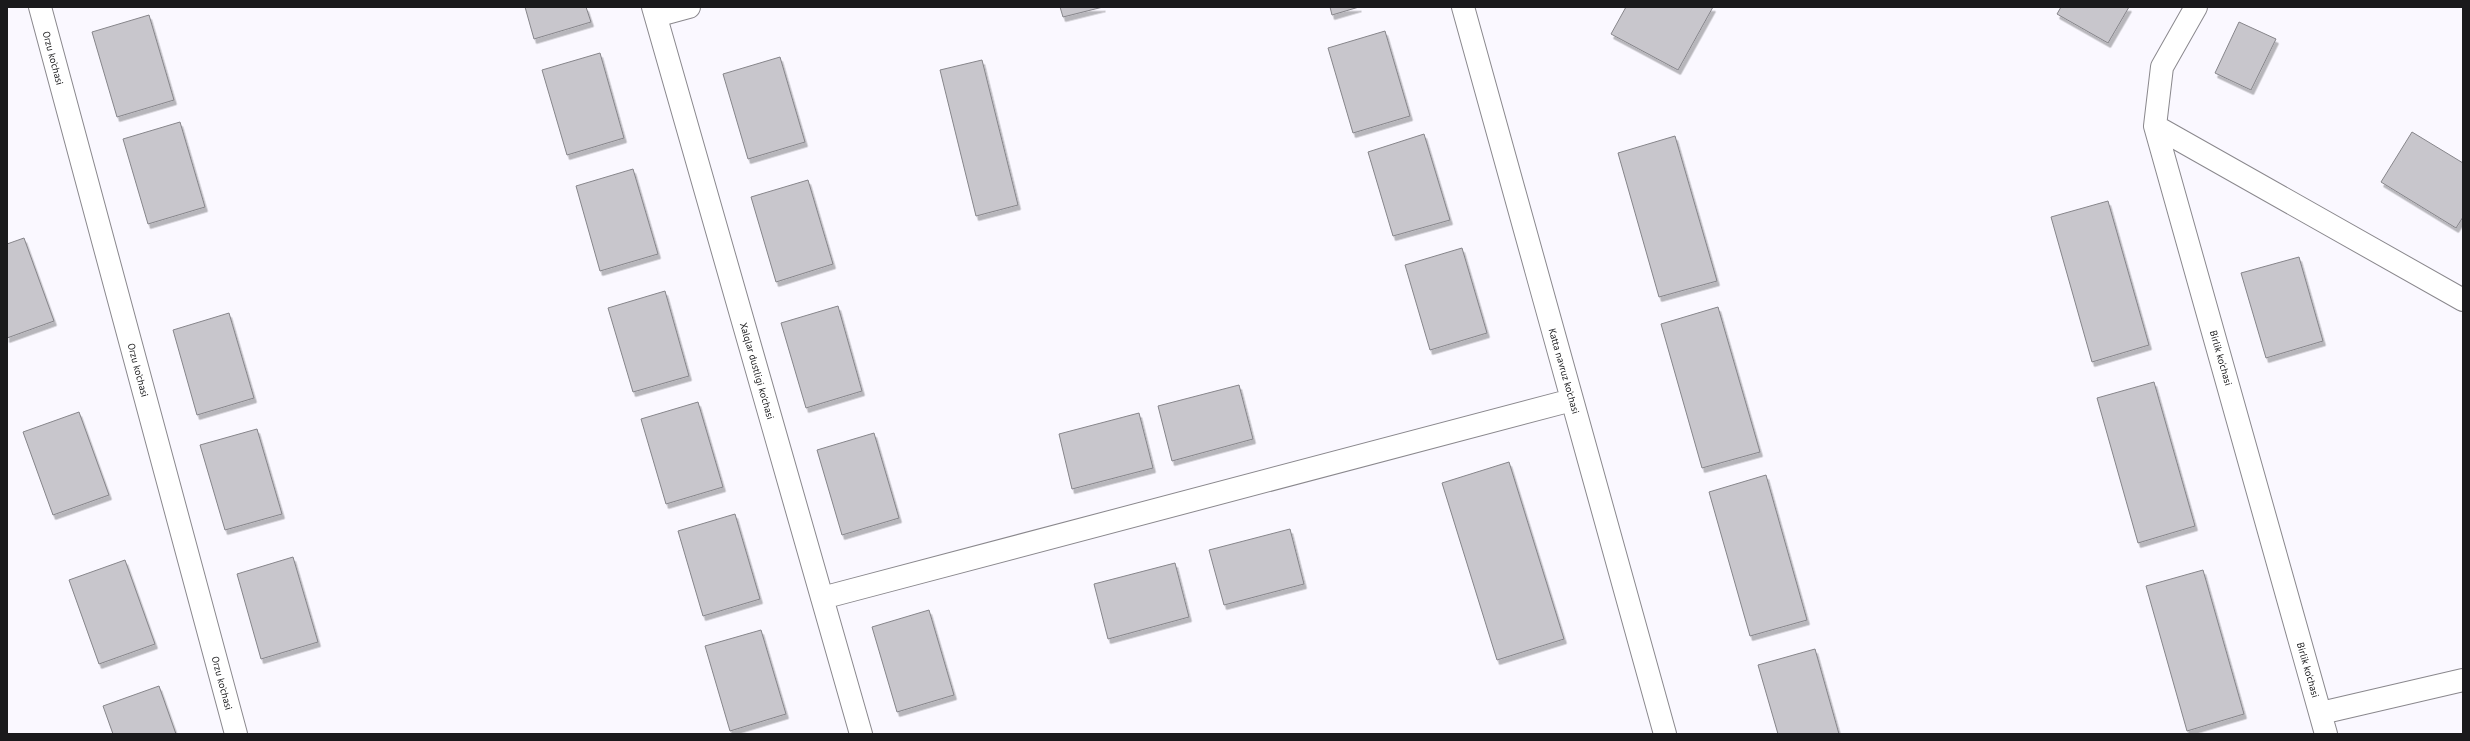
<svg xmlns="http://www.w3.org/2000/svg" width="2470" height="741" viewBox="0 0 2470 741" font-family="'PT Sans',sans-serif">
	<defs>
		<filter id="shadow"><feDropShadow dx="2.5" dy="4.5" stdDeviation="0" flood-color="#0004"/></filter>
	</defs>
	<rect width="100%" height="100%" fill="#faf8ff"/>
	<!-- building -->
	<path fill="#c8c6cc" stroke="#86858a" filter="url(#shadow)" d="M525,7H586L591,22L534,39Z
		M1060,7H1103L1063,17Z
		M1330,7H1359L1332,15Z
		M1626,7H1713L1678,70L1611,34Z
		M2061,7H2129L2108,43L2057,14Z
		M149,15L174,100L117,117L92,32Z
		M2239,22L2276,39L2251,90L2215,73Z
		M1385,31L1410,116L1353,133L1328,48Z
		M600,53L624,138L567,155L542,70Z
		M780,57L805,142L748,159L723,74Z
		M982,60L1018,205L976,216L940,70Z
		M180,122L205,207L148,224L123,139Z
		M2412,132L2463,163V217L2456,228L2381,182Z
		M1424,134L1450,220L1393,236L1368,152Z
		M1675,136L1717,281L1659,297L1618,153Z
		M633,169L658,254L600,271L576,186Z
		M808,180L833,264L776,282L751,197Z
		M2108,201L2149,345L2092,362L2051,217Z
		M24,238L54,321L7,338V244Z
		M1462,248L1487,333L1430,350L1405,265Z
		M2299,257L2323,341L2266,358L2241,273Z
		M665,291L689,376L633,392L608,308Z
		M838,306L862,391L806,408L781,323Z
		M1718,307L1760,452L1702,468L1661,324Z
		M229,313L254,398L197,415L173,330Z
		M2154,382L2195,526L2138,543L2097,398Z
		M1239,385L1253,439L1172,461L1158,406Z
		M698,402L723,487L666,504L641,419Z
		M79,412L109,495L53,515L23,432Z
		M1139,413L1153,468L1072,489L1059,434Z
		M257,429L282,514L225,530L200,445Z
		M874,433L899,518L842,535L817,450Z
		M1509,462L1564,639L1497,660L1442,483Z
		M1766,475L1807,620L1750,636L1709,492Z
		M735,514L760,599L703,616L678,531Z
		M1290,529L1304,584L1224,605L1209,550Z
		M293,557L318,642L261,659L237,574Z
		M125,560L155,644L99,664L69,580Z
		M1175,563L1189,617L1108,639L1094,584Z
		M2203,570L2244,714L2187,731L2146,586Z
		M929,610L954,695L897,712L872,627Z
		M761,630L786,714L730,731L705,646Z
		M1815,649L1839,734H1778L1758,665Z
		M159,686L176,734H113L103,706Z"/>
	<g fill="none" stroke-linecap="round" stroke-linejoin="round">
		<defs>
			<path id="minor" d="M40,7L236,734
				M653,7L861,734
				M1463,7L1665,734
				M2196,7L2162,67L2155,126L2326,734
				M656,16L689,7
				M2155,126L2463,300
				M822,598L1572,400
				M2321,713L2463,680"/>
		</defs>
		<!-- minor casing -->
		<use href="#minor" stroke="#8a888d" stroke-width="24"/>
		<!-- minor -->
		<use href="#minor" stroke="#fff" stroke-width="22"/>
	</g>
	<g text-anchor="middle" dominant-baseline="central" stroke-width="3" stroke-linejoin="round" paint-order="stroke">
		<!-- street labels -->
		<g font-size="10" fill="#1a1a1c" stroke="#fff">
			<text transform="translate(53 58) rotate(75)">Orzu ko'chasi</text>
			<text transform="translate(2221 358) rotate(74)">Birlik ko'chasi</text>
			<text transform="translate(138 370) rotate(75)">Orzu ko'chasi</text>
			<text transform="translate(757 371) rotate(74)">Xalqlar dustligi ko'chasi</text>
			<text transform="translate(1564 371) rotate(74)">Katta navruz ko'chasi</text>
			<text transform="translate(2308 670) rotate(74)">Birlik ko'chasi</text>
			<text transform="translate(222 683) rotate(75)">Orzu ko'chasi</text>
		</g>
	</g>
	<!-- border -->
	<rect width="2470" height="741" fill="none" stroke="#1a1a1c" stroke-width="16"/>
</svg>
